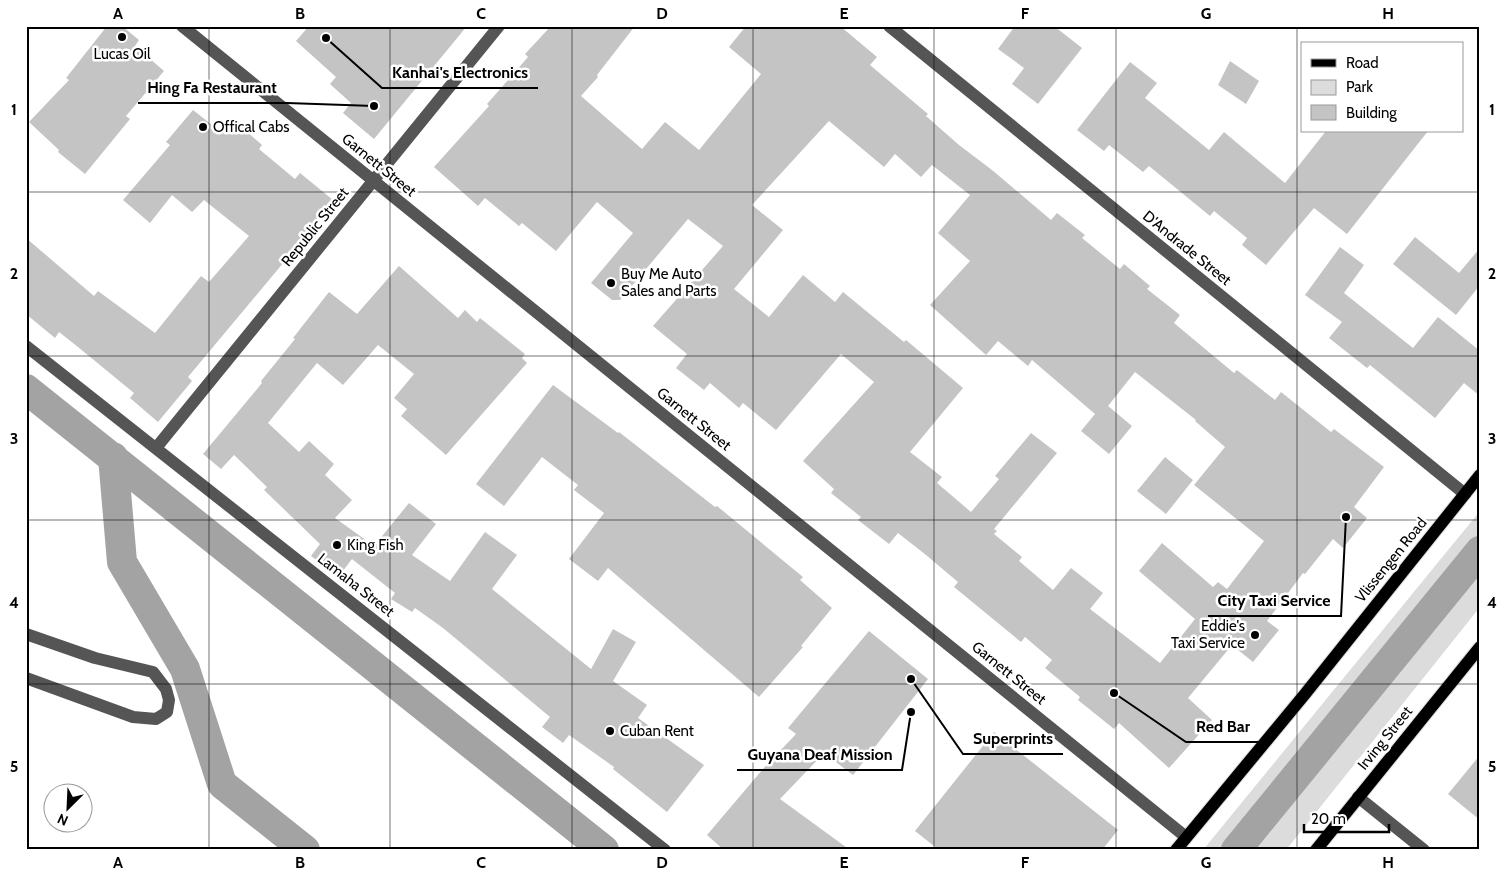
<svg xmlns="http://www.w3.org/2000/svg" width="1506" height="876" viewBox="0 0 1506 876" font-family="Cabin,sans-serif">
	<rect width="100%" height="100%" fill="#fff"/>
	<!-- green -->
	<path fill="#dcdcdc" d="M1480,511V607L1286,850H1203Z"/>
	<g fill="none" stroke-linecap="round" stroke-linejoin="round">
		<!-- canal -->
		<path stroke="#a3a3a3" stroke-width="30" d="M26,389L604,850
			M113,457L122,562L185,669L222,784L305,850
			M1236,850L1480,551"/>
	</g>
	<!-- building -->
	<path fill="#c4c4c4" fill-rule="evenodd" d="M107,26H122L139,40L135,46L164,71L126,116L130,119L85,174L58,152L59,150L29,122L69,80L66,78Z
		M309,26H467L374,139L343,113L351,103L330,84L336,77L296,41Z
		M551,26H635L597,75L598,77L581,96L642,149L665,122L699,150L761,74L729,47L746,26H840L877,57L870,65L928,114L926,116L959,145L992,170L1051,220L1057,213L1085,235L1082,238L1120,269L1124,264L1150,286L1147,289L1180,315L1174,323L1234,373L1237,370L1275,400L1281,392L1331,432L1334,429L1384,467L1354,507L1367,518L1343,548L1333,539L1305,574L1303,573L1267,621L1279,630L1253,662L1232,645L1188,698L1212,720L1169,768L1119,723L1114,729L1078,700L1080,697L1045,668L1052,660L1025,637L1021,642L954,587L958,582L926,555L898,533L889,544L858,520L861,517L831,493L834,489L803,461L874,382L841,354L776,430L743,403L739,408L710,383L704,390L676,368L687,354L653,326L723,246L688,219L620,300H612L591,283L633,233L597,202L556,251L522,223L519,226L485,198L478,206L434,167L489,106L487,104L528,57L525,54ZM829,121L884,167L895,154L921,177L932,165L970,195L938,233L970,261L930,305L986,355L998,341L1028,366L1032,360L1095,414L1081,431L1109,454L1132,426L1108,406L1135,372L1196,420L1195,421L1225,447L1194,485L1264,541L1227,589L1218,582L1213,587L1162,543L1139,571L1195,619L1160,663L1090,609L1103,593L1071,568L1053,590L1019,561L1022,557L994,534L997,531L994,529L1057,453L1031,433L995,476L999,479L971,512L937,483L942,477L910,452L963,388L906,340L904,342L843,292L835,302L803,275L769,317L734,289L783,230L752,205Z
		M1015,26H1054L1082,48L1038,104L1012,84L1024,68L998,49Z
		M1230,61L1259,81L1246,104L1218,85Z
		M1130,62L1157,83L1145,98L1209,150L1224,132L1285,183L1326,131H1428L1347,234L1314,208L1266,265L1242,245L1247,238L1214,211L1210,216L1149,166L1143,172L1109,145L1104,151L1077,130Z
		M193,110L221,132L232,119L262,145L259,149L295,179L300,173L333,200L287,254L289,256L188,377L192,381L158,422L130,398L134,393L78,347L59,332L55,338L26,314V238L94,296L98,291L155,333L201,276L209,282L249,236L204,200L192,212L172,195L150,223L123,200L170,145L166,142Z
		M1415,237L1459,273L1480,248V285L1456,315L1393,264Z
		M1340,247L1364,265L1344,293L1413,348L1438,317L1480,351V396L1464,383L1435,418L1370,365L1367,368L1329,338L1342,322L1305,295Z
		M399,266L458,318L465,310L477,322L480,318L525,354L522,358L527,363L446,455L401,416L407,409L394,398L414,374L378,345L343,385L317,363L268,423L299,452L309,441L334,464L325,475L352,500L335,518L374,546L409,503L436,524L412,555L450,581L485,532L517,555L492,589L591,669L613,629L636,642L613,681L647,705L638,718L704,765L667,812L613,769L614,767L569,735L563,743L542,727L550,717L443,628L415,608L412,612L391,599L395,593L352,559L339,576L311,556L320,544L264,490L267,487L234,455L221,469L203,454L262,383L261,381L295,339L293,338L329,292L357,314Z
		M553,385L618,433L619,432L715,507L717,506L803,577L800,580L832,608L801,646L803,647L759,697L608,568L598,581L569,559L604,513L574,490L578,485L542,457L504,506L476,484Z
		M1165,457L1193,480L1166,514L1137,491Z
		M869,631L928,679L853,775L824,753L780,799L850,850H724L707,835L763,769L796,734L788,728Z
		M994,732L1118,830L1102,850H939L915,831Z
		M1480,755V820L1448,794Z"/>
	<g fill="none" stroke-linecap="round" stroke-linejoin="round">
		<defs>
			<path id="major" d="M1176,850L1305,694L1480,475
				M1316,850L1480,647"/>
		</defs>
		<!-- major casing -->
		<use href="#major" stroke="#dbdbdb" stroke-width="14"/>
		<!-- minor -->
		<path stroke="#555" stroke-width="12" d="M182,26L1186,837
			M889,26L1465,494
			M26,346L665,850
			M156,448L499,26
			M26,634L95,658L153,672L166,689L169,700L167,712L156,719L133,717L26,678
			M1358,797L1424,850"/>
		<!-- major -->
		<use href="#major" stroke="#000" stroke-width="12"/>
	</g>
	<!-- grid -->
	<path fill="none" stroke="#000" stroke-width="1" stroke-opacity="0.55" d="M209,26V850M390,26V850M572,26V850M753,26V850M934,26V850M1116,26V850M1297,26V850M26,192H1480M26,356H1480M26,520H1480M26,684H1480"/>
	<!-- markers -->
	<g fill="#000" stroke="#fff" stroke-width="2">
		<circle cx="122" cy="37" r="5"/>
		<circle cx="203" cy="127" r="5"/>
		<circle cx="611" cy="283" r="5"/>
		<circle cx="337" cy="545" r="5"/>
		<circle cx="1255" cy="635" r="5"/>
		<circle cx="610" cy="731" r="5"/>
	</g>
	<g text-anchor="middle" dominant-baseline="central" stroke-width="5" stroke-linejoin="round" paint-order="stroke">
		<!-- poi labels -->
		<g font-size="15" fill="#000" stroke="#fff" text-anchor="start">
			<text x="122" y="54" text-anchor="middle">Lucas Oil</text>
			<text x="213" y="127">Offical Cabs</text>
			<text x="621" y="274">Buy Me Auto<tspan x="621" dy="17">Sales and Parts</tspan></text>
			<text x="347" y="545">King Fish</text>
			<text x="1245" y="626" text-anchor="end">Eddie's<tspan x="1245" dy="17">Taxi Service</tspan></text>
			<text x="620" y="731">Cuban Rent</text>
		</g>
		<!-- street labels -->
		<g font-size="15" fill="#000" stroke="#fff">
			<text transform="translate(379 165) rotate(39)">Garnett Street</text>
			<text transform="translate(315 227) rotate(-51)">Republic Street</text>
			<text transform="translate(1187 248) rotate(39)">D'Andrade Street</text>
			<text transform="translate(694 419) rotate(39)">Garnett Street</text>
			<text transform="translate(1391 560) rotate(-51)">Vlissengen Road</text>
			<text transform="translate(356 585) rotate(38)">Lamaha Street</text>
			<text transform="translate(1009 673) rotate(39)">Garnett Street</text>
			<text transform="translate(1385 738) rotate(-51)">Irving Street</text>
		</g>
	</g>
	<!-- callouts -->
	<path fill="none" stroke="#000" stroke-width="2" d="M326 38L382 88H538M374 106L287 103H138M1346 517L1341 616H1208M1114 693L1186 742H1260M911 679L963 754H1063M911 712L902 770H737"/>
	<g fill="#000" stroke="#fff" stroke-width="2">
		<circle cx="326" cy="38" r="5"/>
		<circle cx="374" cy="106" r="5"/>
		<circle cx="1346" cy="517" r="5"/>
		<circle cx="1114" cy="693" r="5"/>
		<circle cx="911" cy="679" r="5"/>
		<circle cx="911" cy="712" r="5"/>
	</g>
	<g font-size="16" text-anchor="middle" font-weight="bold" fill="#000" stroke="#fff" stroke-width="5" stroke-linejoin="round" paint-order="stroke">
		<text x="460" y="78">Kanhai's Electronics</text>
		<text x="212" y="93">Hing Fa Restaurant</text>
		<text x="1274" y="606">City Taxi Service</text>
		<text x="1223" y="732">Red Bar</text>
		<text x="1013" y="744">Superprints</text>
		<text x="820" y="760">Guyana Deaf Mission</text>
	</g>
	<!-- border -->
	<rect width="1506" height="876" fill="none" stroke="#ffffff" stroke-width="55"/>
	<!-- legend -->
	<rect x="1301" y="42" width="162" height="90" fill="#ffffff" stroke="#999999"/>
	<rect x="1311" y="59" width="25" height="8" fill="#000000" stroke="#999999"/>
	<text x="1346" y="68" font-size="15" fill="#000000">Road</text>
	<rect x="1311" y="80" width="25" height="15" fill="#dcdcdc" stroke="#999999"/>
	<text x="1346" y="92" font-size="15" fill="#000000">Park</text>
	<rect x="1311" y="105" width="25" height="15" fill="#c4c4c4" stroke="#999999"/>
	<text x="1346" y="118" font-size="15" fill="#000000">Building</text>
	<!-- north arrow -->
	<g transform="translate(68 808) rotate(204)"><circle r="24" fill="#ffffff" stroke="#999999"/>
	<path d="M0-4L9 19L0 12L-9 19Z" fill="#000000"/>
	<text y="-8" font-size="14" font-weight="bold" text-anchor="middle" fill="#000000">N</text>
	</g>
	<!-- scale -->
	<path d="M1304 824v8h85v-8" fill="none" stroke="#000000" stroke-width="2.5"/>
	<text x="1311" y="824" font-size="15" fill="#000000" stroke="#ffffff" stroke-width="4" paint-order="stroke">20 m</text>
	<rect x="28" y="28" width="1450" height="820" fill="none" stroke="#000" stroke-width="2"/>
	<g font-size="16" text-anchor="middle" font-weight="bold" fill="#000">
		<text x="118" y="19">A</text>
		<text x="300" y="19">B</text>
		<text x="481" y="19">C</text>
		<text x="662" y="19">D</text>
		<text x="844" y="19">E</text>
		<text x="1025" y="19">F</text>
		<text x="1206" y="19">G</text>
		<text x="1388" y="19">H</text>
		<text x="14" y="115">1</text>
		<text x="1492" y="115">1</text>
		<text x="14" y="279">2</text>
		<text x="1492" y="279">2</text>
		<text x="14" y="444">3</text>
		<text x="1492" y="444">3</text>
		<text x="14" y="608">4</text>
		<text x="1492" y="608">4</text>
		<text x="14" y="772">5</text>
		<text x="1492" y="772">5</text>
		<text x="118" y="868">A</text>
		<text x="300" y="868">B</text>
		<text x="481" y="868">C</text>
		<text x="662" y="868">D</text>
		<text x="844" y="868">E</text>
		<text x="1025" y="868">F</text>
		<text x="1206" y="868">G</text>
		<text x="1388" y="868">H</text>
	</g>
</svg>
